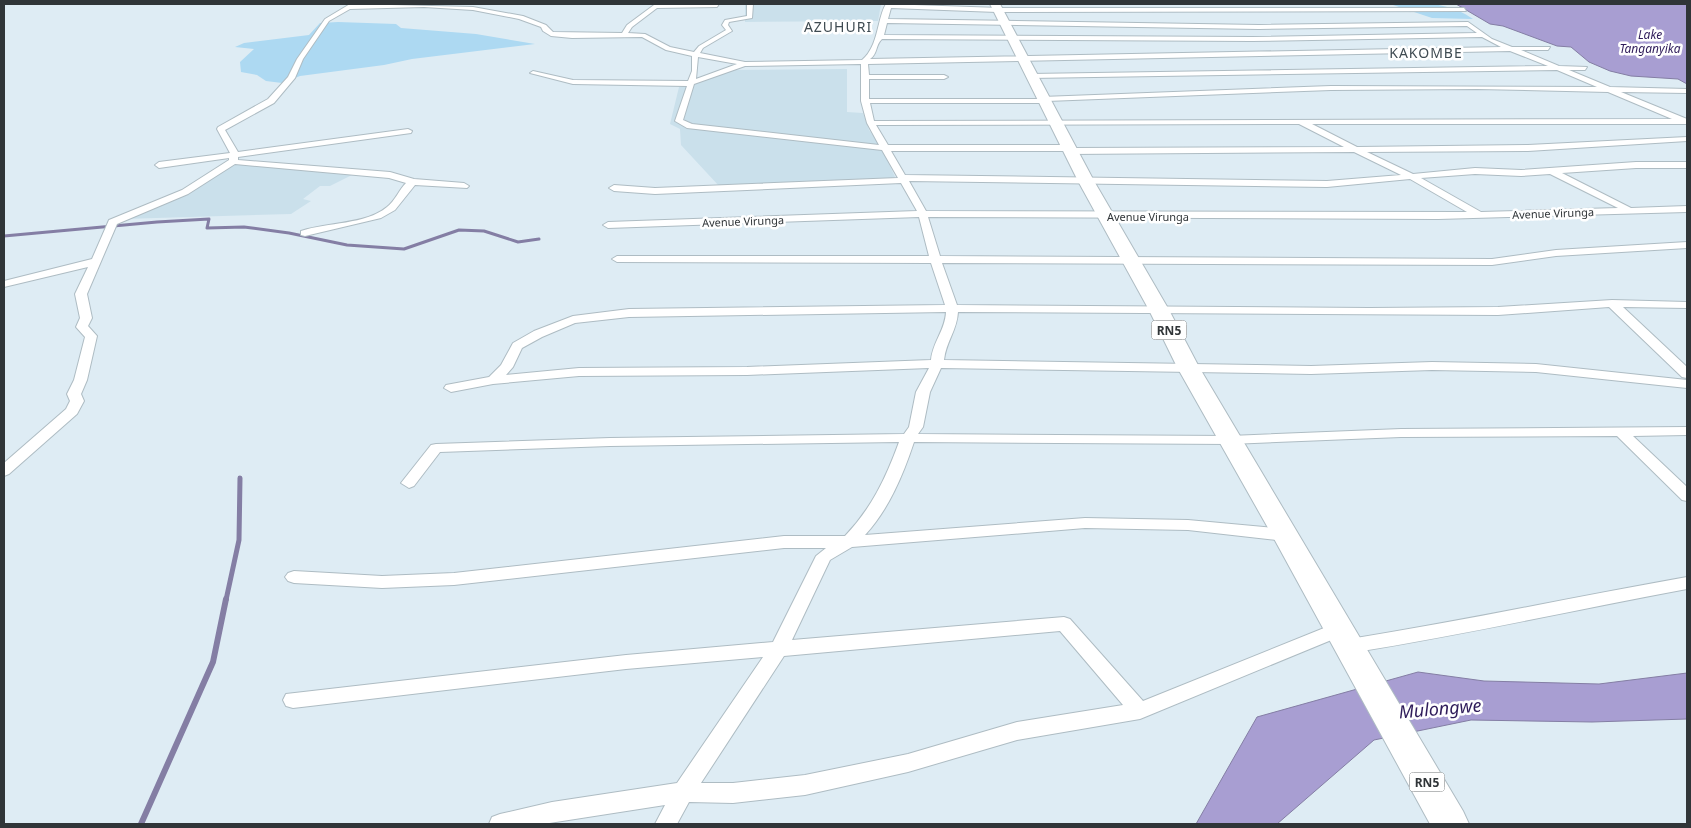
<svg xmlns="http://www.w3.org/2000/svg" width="1691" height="828" viewBox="0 0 1691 828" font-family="'Noto Sans',sans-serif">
	<rect width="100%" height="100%" fill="#deecf4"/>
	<!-- built -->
	<path fill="#cae0eb" d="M881,4L878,21L745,22V4Z
		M847,69V112L863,113L869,130L882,149L896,179L719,186L681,145L680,129L670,124L679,87L730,70Z
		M238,163L354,174L330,186H320L303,199L311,201L291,214L123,219L174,199Z"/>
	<!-- green -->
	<path fill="#add9f2" d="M1390,4C1423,4 1446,0 1473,19L1432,18Z
		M338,22L396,24L401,28L476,34L535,44L412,59L384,65L300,76L282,83L266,81L257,75L241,72L240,62L254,49L235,47L244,43L309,35L320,23Z"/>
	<!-- water -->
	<path fill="#a89ed2" stroke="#847ea4" d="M1456,4H1687V84L1678,79L1631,76L1610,71L1589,62L1571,47L1557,46L1503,26L1490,24Z
		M1418,672L1484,681L1599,684L1687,673V719L1592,722L1471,720L1374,740L1277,824H1196L1257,717Z"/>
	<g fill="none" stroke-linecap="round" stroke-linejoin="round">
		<!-- stream-far2 -->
		<path stroke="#847ea4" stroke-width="3" d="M4,236L157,222L209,219L207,228L244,227L289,233L347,245L404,249L459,230L484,231L518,242L539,239"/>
		<!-- stream-far1 -->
		<path stroke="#847ea4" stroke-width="5" d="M226,600L239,540L240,478"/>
		<!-- stream -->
		<path stroke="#847ea4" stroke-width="6" d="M141,824L213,662L226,599"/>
		<defs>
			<path id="minor" d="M350,4L473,7L523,16L546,25L553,32L622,33L627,25L654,5L719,4L717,7L657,8L632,27L628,33L645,34L670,47L694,52L699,46L726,30L722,25L725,20L747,16V4H753L752,18L729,22L728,25L732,31L703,48L700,53L745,62L862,60C879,46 877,18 886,4L999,8H1464L1466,11L997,12L891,8L888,19L1259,25L1468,22L1492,39L1512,47H1550L1548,50H1521L1559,66L1587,67L1585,70H1569L1610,87L1687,89V93L1621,92L1687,119V124H1312L1357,147L1528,145L1687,137V141L1528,151L1367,152L1413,174L1475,168L1521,170L1636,162H1687V168H1636L1562,173L1631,208L1687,206V212L1438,219L928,217L940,256L1492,259L1556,250L1687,242V248L1556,256L1492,265L942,263L957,305L1369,308L1498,307L1612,300L1687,302V308L1623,307L1687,367V378L1682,377L1609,307L1498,315L958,312C957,331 946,341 944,360L1311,366L1432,362L1536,364L1687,380V388L1536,372L1432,370L1311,374L941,368L930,392L923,427L918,434L1230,436L1401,429L1687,427V435L1633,436L1687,487V501L1682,500L1617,436L1401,437L1230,444L914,442C903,475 889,509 865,535L1085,518L1188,520L1286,529L1292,531L1294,535L1292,539L1286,541L1188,530L1085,528L852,547L830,560L792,640L1064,617L1070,619L1143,701L1334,624L1340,622L1346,624L1349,629L1346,634L1140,719L1017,740L908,772L805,795L733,803L689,802L677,824H655L665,805L543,824H489L492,817L500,814L552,802L677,783L763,657L626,669L293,708L286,706L283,700L286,694L626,655L773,642L816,556L826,548H784L454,585L382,588L294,583L288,581L285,577L288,573L294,571L382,576L454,573L784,536H845C871,509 886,478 899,442L610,446L440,452L414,486L409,488L401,483L431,445L436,444L610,438L904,434L909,427L916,392L929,368L747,375L579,376L493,384L451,392L444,388L446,385L489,377L501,365L513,343L534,331L573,316L629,309L945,305L931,263L617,262L612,259L617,256H929L919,217L608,228L603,225L608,222L917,211L901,183L655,194L614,191L609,188L614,185L655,188L898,178L882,150L687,128L675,121L687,86L573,84L530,73L533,71L573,80L688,81L692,71V56L666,50L642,37L572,38L551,36L543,31L541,27L519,19L473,10L424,7L350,9L329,21L303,59L295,78L274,103L225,130L238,152L408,129L412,131L411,133L238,157V160L390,172L414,179L464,183L469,186L467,188L415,185L395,210L381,218L305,236L301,235V231C328,222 365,225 387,207C395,201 399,190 406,183L389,178L235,164L188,194L117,224L87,294L92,318L88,326L97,336L87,380L81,394L84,401L77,414L9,474L4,476V463L66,409L70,401L67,394L74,380L85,337L76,327L80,318L75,294L88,267L4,287V281L92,259L109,220L182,190L229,160V158L159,168L155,165L159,162L230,153L217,129L218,127L268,99L288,77L297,59L325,19ZM887,23L1259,29L1467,26L1477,33L1252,37L884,35ZM1482,37L1501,47L870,59C878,54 875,45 882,39L1252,41ZM1510,51L1548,66L1030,74L1027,76L1030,78L1557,70L1597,87L1331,86L1042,97L1038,99H869V79H944L948,77L944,75H869L868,64ZM698,57L737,64L696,79ZM861,64V101L867,123L879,145L692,124L683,120L694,84L745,66ZM1477,89L1608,92L1672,119L874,121L870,103H1043L1047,101L1331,90ZM1299,124L1344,147L1072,148L1068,145H888L876,125ZM891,151H1065L1069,154L1354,152L1401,175L1327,181L905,175ZM1475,174L1521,176L1550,174L1618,208L1481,212L1421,178ZM1410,179L1467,212L926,211L909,181L1327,187ZM946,312C945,331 933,341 931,360L747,367L579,368L506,375L513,367L522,348L542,337L575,323L629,317ZM1060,631L1123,705L1017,722L908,754L805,775L733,783H701L784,656Z
				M1687,577V589C1574,610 1463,635 1350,653L1343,651L1341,646L1343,641L1350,639C1463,621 1574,597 1687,577Z"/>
			<path id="trunk" d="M990,4H1000L1094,181L1169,310L1199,367L1463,811L1469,824H1430L1272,535L1177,367L1149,310L1078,181Z"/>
		</defs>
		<!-- minor casing -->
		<use href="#minor" stroke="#aebcc3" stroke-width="2"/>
		<!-- trunk casing -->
		<use href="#trunk" stroke="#aebcc3" stroke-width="2"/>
		<!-- minor -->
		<use href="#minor" fill="#fff" fill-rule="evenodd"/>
		<!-- trunk -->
		<use href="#trunk" fill="#fff" fill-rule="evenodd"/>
	</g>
	<g text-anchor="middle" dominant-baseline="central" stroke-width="5" stroke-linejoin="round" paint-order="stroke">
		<!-- far-street labels -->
		<g font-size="11" fill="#303538" stroke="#fff">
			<text transform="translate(1553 213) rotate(-2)">Avenue Virunga</text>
			<text x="1148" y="216">Avenue Virunga</text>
			<text transform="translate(743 221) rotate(-2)">Avenue Virunga</text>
		</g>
		<!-- far-water labels -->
		<g font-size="12" font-style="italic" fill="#2f1c5a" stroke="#fff">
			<text x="1650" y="34">Lake<tspan x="1650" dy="14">Tanganyika</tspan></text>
		</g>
		<!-- shield labels -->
		<g fill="#fff" stroke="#6e7274" stroke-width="1">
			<rect x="1151.5" y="320.5" width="35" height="19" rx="4"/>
			<rect x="1409.5" y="772.5" width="35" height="19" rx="4"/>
		</g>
		<g font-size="12" font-weight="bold" fill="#303538">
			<text x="1169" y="330">RN5</text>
			<text x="1427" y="782">RN5</text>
		</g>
		<!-- far-quarter labels -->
		<g font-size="14" letter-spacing="1" fill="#3f4b52" stroke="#fff">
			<text x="838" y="26">AZUHURI</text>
			<text x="1426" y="52">KAKOMBE</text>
		</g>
		<!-- near-water labels -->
		<g font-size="18" font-style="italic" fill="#2f1c5a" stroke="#fff">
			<text transform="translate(1440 708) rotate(-5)">Mulongwe</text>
		</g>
	</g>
	<!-- border -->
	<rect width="1691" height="828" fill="none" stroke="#303538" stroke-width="10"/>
</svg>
